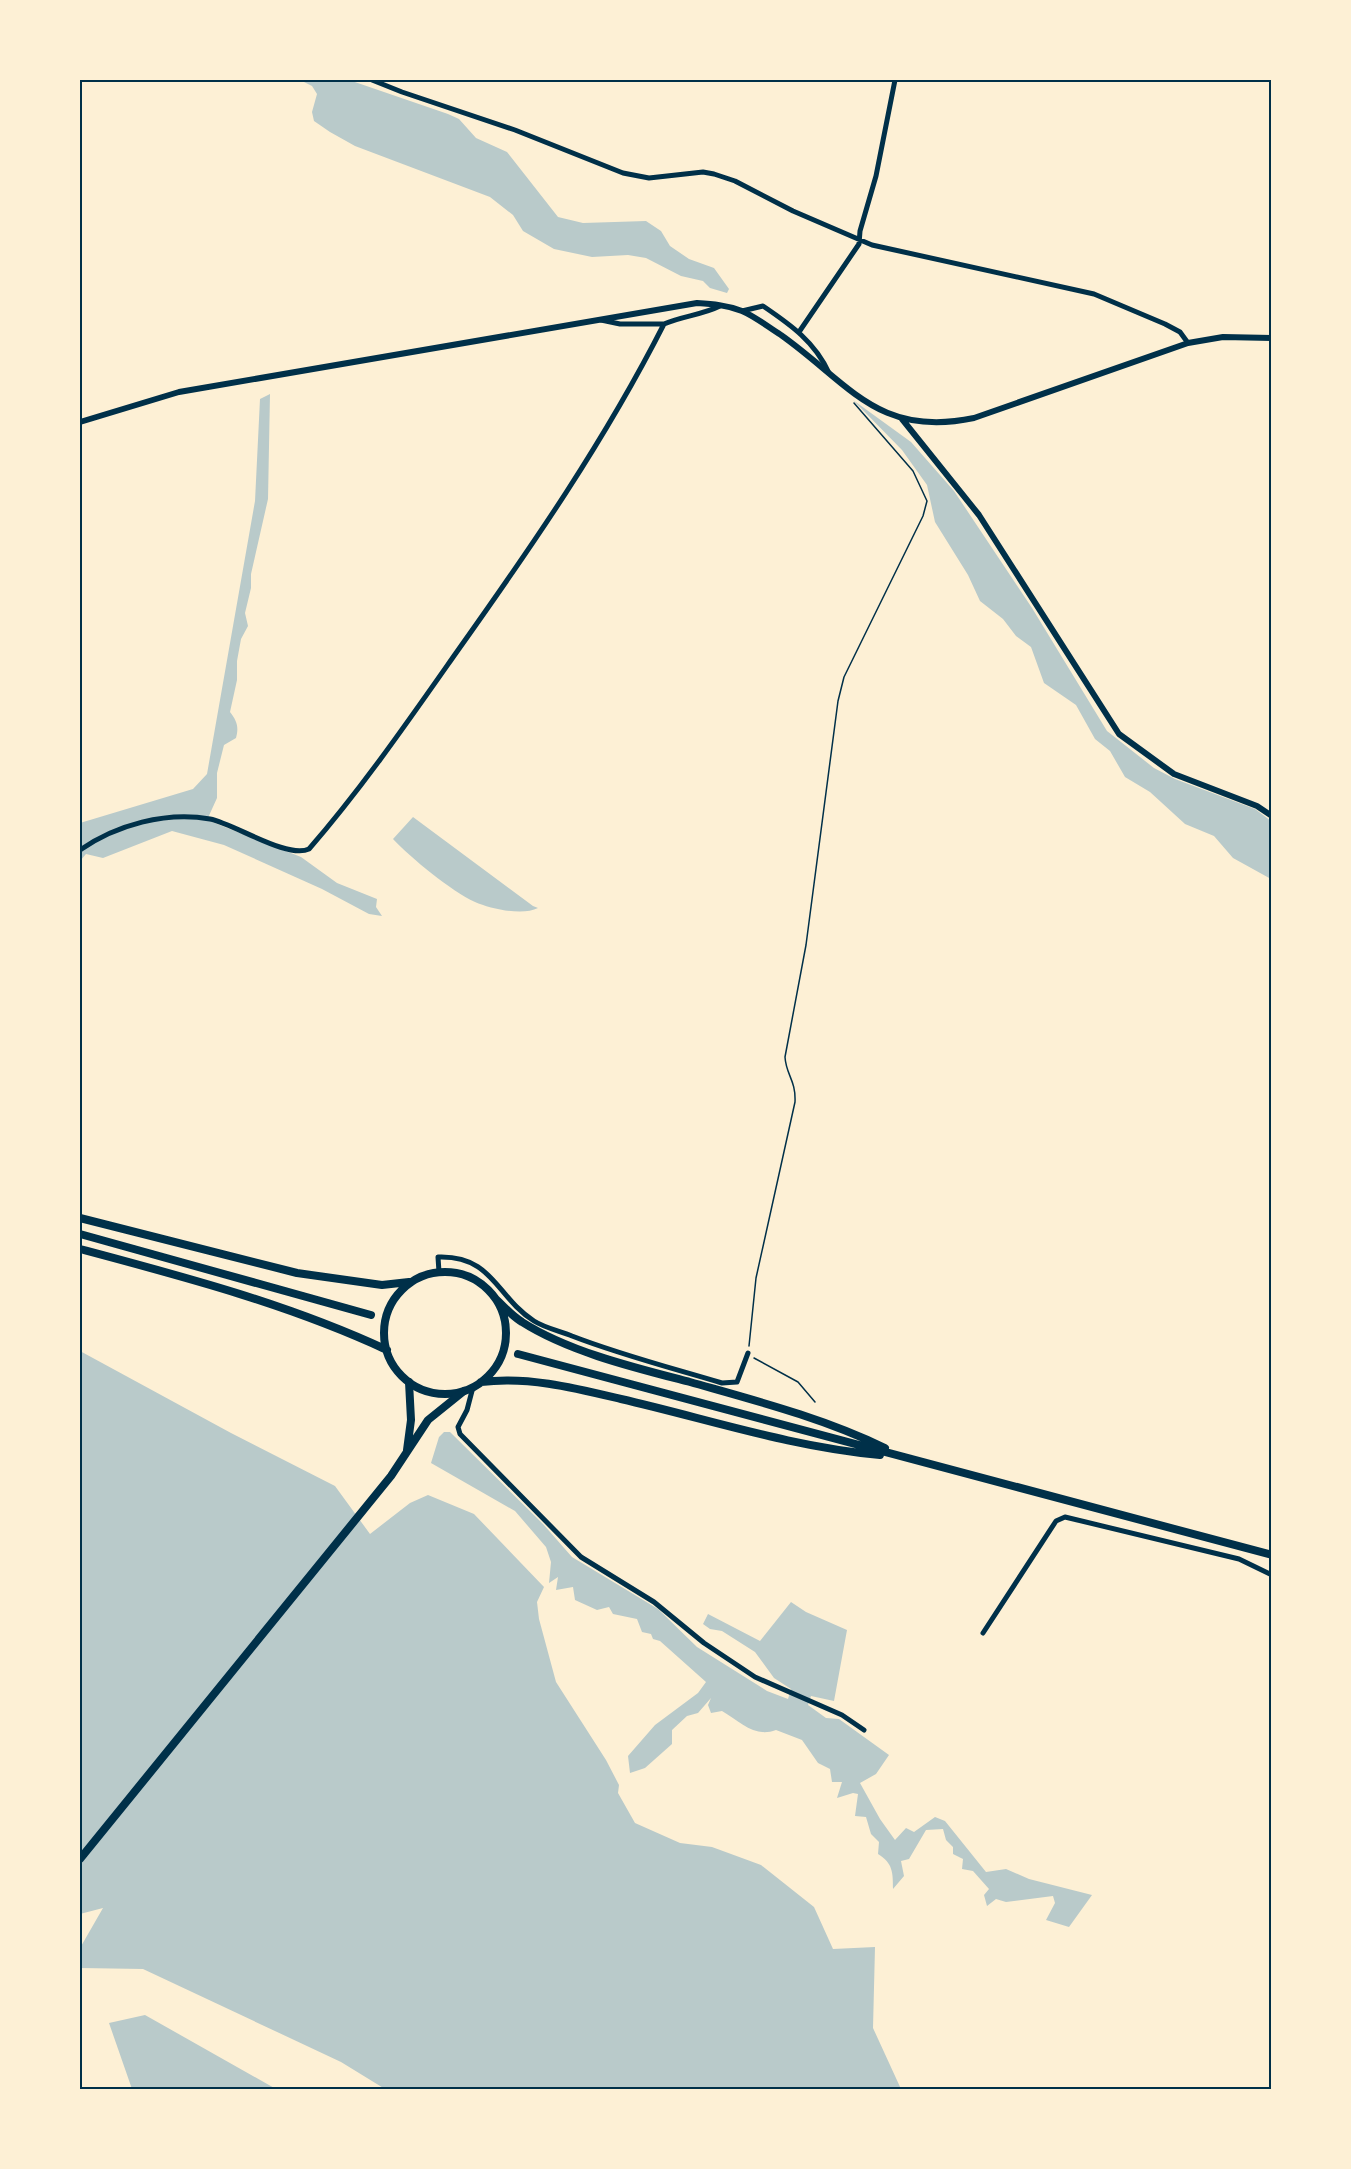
<svg xmlns="http://www.w3.org/2000/svg" width="1351" height="2169" viewBox="0 0 1351 2169" font-family="'Zilla Slab',serif">
	<rect width="100%" height="100%" fill="#fdf0d5"/>
	<!-- green -->
	<path fill="#b9caca" d="M300,80H349L448,114L459,119L476,138L507,152L558,217L583,223L646,221L661,231L670,246L689,259L714,268L729,289L727,293L710,288L703,281L681,276L646,258L628,255L592,257L554,249L523,231L513,215L490,197L355,146L330,132L314,121L312,112L317,94L312,86Z
		M270,394L268,499L251,574V588L245,613L248,626L241,639L237,661V680L230,712C237,721 239,727 236,738L224,745L217,773V798L207,820L301,857L337,883L377,899L376,907L382,916L369,914L322,889L224,845L172,831L103,858L86,854L80,861V823L193,789L207,774L255,501L260,399Z
		M853,400L911,442L954,491L1032,608L1107,731L1154,768L1175,779L1255,809L1271,821V879L1233,858L1214,836L1185,824L1150,792L1125,777L1110,751L1095,739L1076,705L1044,683L1031,647L1016,636L1003,619L980,601L968,575L935,522L927,485L902,450Z
		M413,817L533,906L538,908C523,916 491,909 475,902C451,891 411,858 393,839Z
		M80,1351L231,1433L335,1486L370,1534L410,1503L428,1495L474,1514L544,1587L537,1602L539,1619L556,1682L606,1760L619,1785L618,1793L635,1823L680,1843L712,1847L761,1865L814,1907L833,1949L875,1947L873,2028L901,2089H385L341,2062L143,1969L80,1968V1948L103,1908L80,1914Z
		M444,1432H450L543,1524L572,1557L658,1609L697,1647L767,1691L788,1699L791,1689L774,1678L755,1652L722,1631L710,1629L703,1624L708,1614L760,1641L791,1602L806,1612L847,1630L834,1701L811,1696L808,1705L826,1718L839,1719L889,1755L876,1774L860,1783L880,1819L895,1840L906,1828L914,1832L935,1817L945,1821L986,1872L1006,1869L1029,1879L1092,1895L1069,1927L1046,1920L1055,1903L1053,1896L1006,1902L996,1899L987,1906L984,1895L989,1889L973,1871L962,1869L963,1859L953,1854V1847L946,1840L943,1829L926,1830L909,1859L901,1861L904,1876L893,1889C893,1873 893,1863 878,1854L879,1842L871,1834L866,1817L855,1816L858,1794L853,1793L837,1798L842,1782H832L830,1769L818,1763L802,1740L776,1730C754,1738 741,1722 722,1711L711,1713L708,1705L711,1698L698,1713L687,1716L672,1730V1744L645,1768L630,1773L628,1756L655,1725L698,1693L706,1682L660,1641L653,1639L651,1634L642,1632L637,1619L613,1614L609,1607L597,1610L575,1600L573,1587L556,1590L558,1577L549,1583L551,1562L546,1547L515,1511L431,1463L439,1437Z
		M145,2015L276,2089H132L109,2023Z"/>
	<g fill="none" stroke-linecap="round" stroke-linejoin="round">
		<!-- path -->
		<path stroke="#003049" stroke-width="1.5" d="M749,1346L756,1278L795,1102C796,1080 786,1075 785,1057L806,945L838,701L844,677L923,516L927,501L913,471L854,403
			M754,1358L798,1382L815,1402"/>
		<!-- minor -->
		<path stroke="#003049" stroke-width="5" d="M372,80L402,92L515,130L623,173L649,178L703,172L714,174L735,181L793,211L872,245L1094,294L1165,324L1180,332L1188,343
			M742,311L763,306C791,325 815,342 829,373
			M601,320L620,324H664
			M799,332L859,244L860,231L876,176L895,80
			M80,850C116,825 166,811 210,819C235,824 287,859 309,849C362,788 409,720 456,653C532,546 604,442 664,324C682,316 702,315 720,306
			M439,1272L438,1257C493,1255 496,1297 534,1321C545,1328 560,1331 572,1336C621,1355 672,1368 722,1383L737,1382L748,1353
			M473,1387L467,1410L458,1427L460,1434L581,1557L654,1602L704,1643L755,1677L842,1715L864,1730
			M983,1633L1056,1521L1065,1517L1239,1559L1272,1575"/>
		<!-- tertiary -->
		<path stroke="#003049" stroke-width="6" d="M902,419L979,515L1119,734L1174,774L1257,806L1272,816
			M80,422L179,392L697,303C712,304 727,305 742,311C756,317 768,327 781,335C850,384 878,438 974,418L1188,343L1223,337L1272,338"/>
		<!-- primary -->
		<path stroke="#003049" stroke-width="8" d="M80,1218L297,1273L382,1285L409,1282
			M80,1234L371,1315
			M80,1249C185,1277 288,1304 387,1350
			M384 1333a61 61 0 1 1 122 0a61 61 0 1 1-122 0Z
			M495,1298C503,1306 512,1316 522,1322C569,1352 636,1368 690,1382C757,1401 823,1418 885,1448
			M518,1354L1272,1555
			M481,1382C528,1376 575,1388 621,1399C708,1419 791,1447 880,1455"/>
		<!-- trunk -->
		<path stroke="#003049" stroke-width="8" d="M407,1450L411,1420L409,1382
			M80,1859L391,1476L428,1420L464,1391"/>
	</g>
	<!-- border -->
	<rect width="1351" height="2169" fill="none" stroke="#fdf0d5" stroke-width="162"/>
	<rect x="81" y="81" width="1189" height="2007" fill="none" stroke="#003049" stroke-width="2"/>
</svg>
